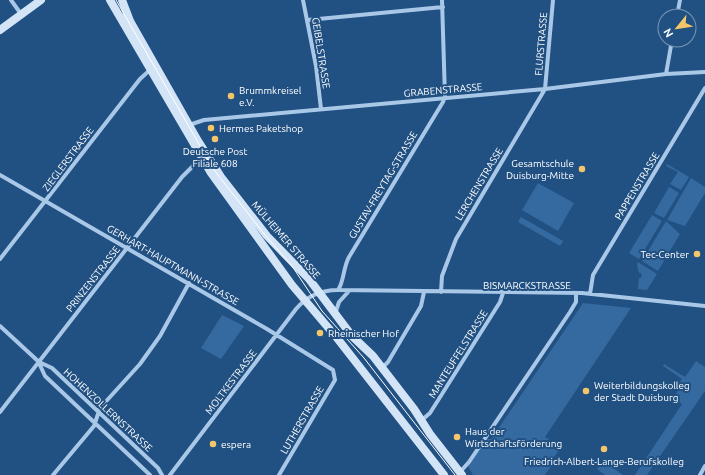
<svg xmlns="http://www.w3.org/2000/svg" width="705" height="475" font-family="Ubuntu,sans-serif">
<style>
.green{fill:#356aa0}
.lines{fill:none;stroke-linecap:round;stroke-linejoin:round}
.street{stroke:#a9c8e8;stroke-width:4}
.secondary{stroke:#d3e4f7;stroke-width:8}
.tram{stroke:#fff;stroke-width:1}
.poi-dot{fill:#f4c66a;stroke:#215082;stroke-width:1.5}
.labels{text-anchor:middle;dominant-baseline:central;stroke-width:4;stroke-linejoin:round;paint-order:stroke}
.street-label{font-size:10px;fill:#fff;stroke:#215082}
.poi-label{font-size:10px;fill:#fff;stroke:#215082;text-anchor:start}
</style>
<rect width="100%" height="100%" fill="#215082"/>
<path class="green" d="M667,164L689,177L681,190L670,184L678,172L666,166Z
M691,178L705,187V193L685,226L667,220Z
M538,183L574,203L558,231L522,210Z
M669,187L679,193L664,218L654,213Z
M652,215L662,221L639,259L629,253Z
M521,217L563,241L560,246L518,222Z
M666,221L680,234L658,271L642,261Z
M638,262L657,274L647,290L638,289L639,278L642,277L641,273H639L637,265Z
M583,303L631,308L545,437L561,447L552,460L554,462L545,475H473L468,466L485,439H492L493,437L491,434L492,430L496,432Z
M222,315L244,326L221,359L201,348Z
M696,361L705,367V391L647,475H635L682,404L673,398L678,391L675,389L682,379L663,366L664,364L685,377Z
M603,461L623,475H605L597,469Z"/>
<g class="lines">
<path class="street" d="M11,0L21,14
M303,0L316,66L321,109
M677,16L680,0
M308,20L443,7
M666,74L672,40
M189,125L204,120L545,89L666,74L705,72
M0,175L267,329L333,370L335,380L279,475
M0,259L140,79L151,69
M338,290C344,282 343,268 349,257L443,102L445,97L442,0
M441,292L442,276L456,239L545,89L553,0
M590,294L593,275L705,88
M335,314L339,302L349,291
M0,326L39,362L52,368L158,468L162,475
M39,363L45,376L150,475
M382,368L388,362L421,306L424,292
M0,412L182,177L201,158
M422,420L430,413L500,302L503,293
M460,472L469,462L570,312L576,302V293
M53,475L94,426L100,408L140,364L160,336L189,283
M170,475L296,309C307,296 321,290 338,290L582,293L705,306
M700,475L705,466"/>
<path class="secondary" d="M110,0L211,173L292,285L337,338L444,475
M122,0L130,21L198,141L221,177L267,236L309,279L352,336L373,356L414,409L430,434L462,475
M0,30L41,0"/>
<path class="tram" d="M116,0L214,170L265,235L292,266L322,311L364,358L455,475"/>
</g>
<g class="poi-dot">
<circle cx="231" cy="96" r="4"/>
<circle cx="211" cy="128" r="4"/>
<circle cx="215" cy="139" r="4"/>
<circle cx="582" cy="169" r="4"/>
<circle cx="697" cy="254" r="4"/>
<circle cx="320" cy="333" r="4"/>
<circle cx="586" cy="391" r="4"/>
<circle cx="457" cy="437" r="4"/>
<circle cx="213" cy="444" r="4"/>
<circle cx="604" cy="449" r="4"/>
</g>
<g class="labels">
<g class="street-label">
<text transform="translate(541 44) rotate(-85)">FLURSTRASSE</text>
<text transform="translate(321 53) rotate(81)">GEIBELSTRASSE</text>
<text transform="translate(443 90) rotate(-5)">GRABENSTRASSE</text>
<text transform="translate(68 159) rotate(-53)">ZIEGLERSTRASSE</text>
<text transform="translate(479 184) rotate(-59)">LERCHENSTRASSE</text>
<text transform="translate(383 185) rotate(-59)">GUSTAV-FREYTAG-STRASSE</text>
<text transform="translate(637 186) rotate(-59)">PAPPENSTRASSE</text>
<text transform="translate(286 240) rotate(49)">MÜLHEIMER STRASSE</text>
<text transform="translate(173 265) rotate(30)">GERHART-HAUPTMANN-STRASSE</text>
<text transform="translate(93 279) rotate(-52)">PRINZENSTRASSE</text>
<text x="527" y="285">BISMARCKSTRASSE</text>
<text transform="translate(458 354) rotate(-58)">MANTEUFFELSTRASSE</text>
<text transform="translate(231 382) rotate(-53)">MOLTKESTRASSE</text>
<text transform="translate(108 410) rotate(43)">HOHENZOLLERNSTRASSE</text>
<text transform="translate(302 420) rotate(-60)">LUTHERSTRASSE</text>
</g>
<g class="poi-label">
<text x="239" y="90">Brummkreisel<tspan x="239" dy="12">e.V.</tspan></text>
<text x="219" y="128">Hermes Paketshop</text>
<text x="215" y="151" text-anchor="middle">Deutsche Post<tspan x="215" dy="12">Filiale 608</tspan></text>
<text x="574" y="163" text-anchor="end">Gesamtschule<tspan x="574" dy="12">Duisburg-Mitte</tspan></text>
<text x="689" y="254" text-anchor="end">Tec-Center</text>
<text x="328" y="333">Rheinischer Hof</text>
<text x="594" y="385">Weiterbildungskolleg<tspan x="594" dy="12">der Stadt Duisburg</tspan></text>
<text x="465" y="431">Haus der<tspan x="465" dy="12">Wirtschaftsförderung</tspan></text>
<text x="221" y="444">espera</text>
<text x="604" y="461" text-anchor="middle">Friedrich-Albert-Lange-Berufskolleg</text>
</g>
</g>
<g transform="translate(677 28) rotate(240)"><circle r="19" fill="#215082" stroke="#7a96b4"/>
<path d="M0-3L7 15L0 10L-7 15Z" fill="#f4c66a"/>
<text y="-6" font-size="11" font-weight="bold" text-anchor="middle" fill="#ffffff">N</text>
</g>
</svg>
